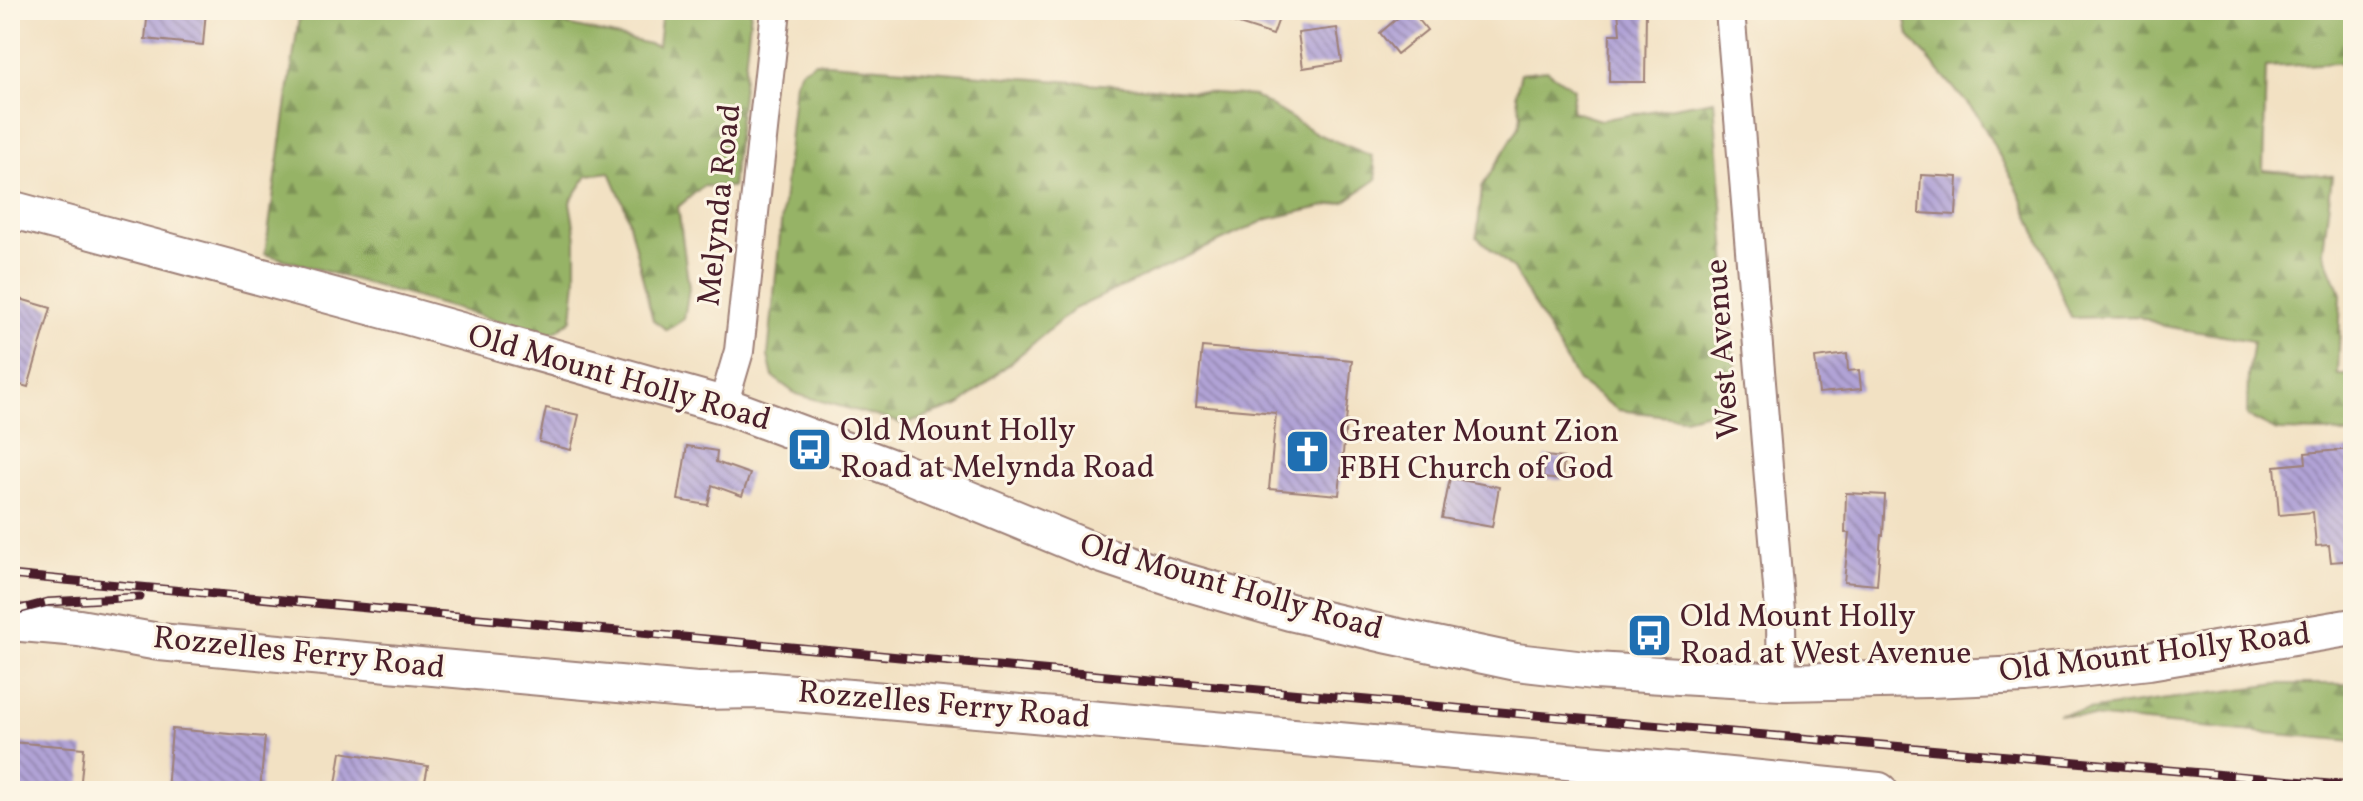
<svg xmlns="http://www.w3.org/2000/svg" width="2363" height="801" font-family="Vollkorn,serif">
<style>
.forest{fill:url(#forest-firs);stroke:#706948;stroke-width:2}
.building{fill:url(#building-back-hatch)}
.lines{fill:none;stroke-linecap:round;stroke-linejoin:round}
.minor-casing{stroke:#9e8077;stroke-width:32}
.tertiary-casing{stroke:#9e8077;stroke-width:40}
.minor{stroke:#fff;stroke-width:28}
.tertiary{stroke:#fff;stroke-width:36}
.rail-casing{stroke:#4a1f2b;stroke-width:9}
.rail{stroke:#fcf5e5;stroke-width:6;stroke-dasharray:18;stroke-linecap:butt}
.labels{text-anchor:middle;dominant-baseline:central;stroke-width:6;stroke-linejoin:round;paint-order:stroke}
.street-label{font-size:32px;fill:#4a1f2b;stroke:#fcf5e5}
.poi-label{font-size:32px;fill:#4a1f2b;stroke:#fcf5e5;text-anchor:start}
</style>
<defs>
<pattern id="forest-firs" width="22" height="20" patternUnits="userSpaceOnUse" patternTransform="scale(2)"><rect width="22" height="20" fill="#96b366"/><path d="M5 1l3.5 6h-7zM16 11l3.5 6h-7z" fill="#7c9154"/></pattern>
<pattern id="building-back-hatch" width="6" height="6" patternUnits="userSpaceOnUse" patternTransform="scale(2)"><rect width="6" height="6" fill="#b1a3d6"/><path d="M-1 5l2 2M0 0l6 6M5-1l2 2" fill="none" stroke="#9284ae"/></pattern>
</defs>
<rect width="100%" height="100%" fill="#fcf5e5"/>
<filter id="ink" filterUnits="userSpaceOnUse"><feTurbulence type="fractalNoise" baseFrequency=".0125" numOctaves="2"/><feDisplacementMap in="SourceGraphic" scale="16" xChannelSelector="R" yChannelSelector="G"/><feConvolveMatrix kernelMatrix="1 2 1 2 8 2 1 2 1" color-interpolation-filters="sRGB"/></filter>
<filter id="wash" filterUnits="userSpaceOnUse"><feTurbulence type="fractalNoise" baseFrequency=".006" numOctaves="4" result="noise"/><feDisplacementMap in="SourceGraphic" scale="32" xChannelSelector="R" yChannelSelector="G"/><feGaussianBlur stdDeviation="1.8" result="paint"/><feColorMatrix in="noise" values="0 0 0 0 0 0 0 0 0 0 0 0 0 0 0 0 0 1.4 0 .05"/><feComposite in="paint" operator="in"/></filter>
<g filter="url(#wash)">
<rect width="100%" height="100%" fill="#f2e1c3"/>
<path class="forest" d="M300,10H503L658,46L662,10H751L732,187L703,186L678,207L689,288L684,319L667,330L653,320L625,207L610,172L588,175L570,202L576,238V280L572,319L557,331L547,335L265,254Z
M1904,10H2353V62L2266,67L2263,170L2332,176L2323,251L2341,294L2338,375H2353V436L2333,432L2277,431L2247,416L2248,375L2253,341L2164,326L2137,316L2071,318L2019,192L1978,116L1909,36Z
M815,62L1254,96L1318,134L1372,156L1377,179L1344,202L1268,219L1074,309L960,405L904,424L796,394L773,377L768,356L795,82L801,70Z
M1547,70L1574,89L1571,111L1600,120L1714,100L1737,398L1712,411L1684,418L1618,410L1578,381L1513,269L1477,237L1482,187L1519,127L1521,114L1516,93L1521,73Z
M2278,684H2353V741L2058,714Z"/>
<g id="blocks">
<path class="building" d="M148,10H206L203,45L145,39Z
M1208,10H1282L1273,35L1208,14Z
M1407,10H1411L1427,30L1397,54L1380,33Z
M1618,10H1646L1645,82H1609L1610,34H1620Z
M1337,28L1342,62L1303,68L1298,33Z
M1921,175L1958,177L1956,215L1919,213Z
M10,296L51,308L28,387L10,382Z
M1202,347L1352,360L1339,495L1269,489L1276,413L1196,406Z
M1847,354L1848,371L1859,370L1861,389L1819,393L1815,358Z
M546,408L579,415L571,450L539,442Z
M687,446L717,451L716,462L750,474L742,496L712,485L708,505L678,500Z
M2353,449V560L2331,562L2329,545L2316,546L2313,512L2279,515L2275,466L2306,463L2305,453Z
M1545,456L1564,458L1562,480L1543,478Z
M1450,478L1499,487L1492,527L1442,518Z
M1846,493L1885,495L1883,535H1881L1877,585L1844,582L1849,533H1845Z
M172,729L265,737L260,791H167Z
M10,742L84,748L80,791H10Z
M341,752L428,766L423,791H335Z"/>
</g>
</g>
<g filter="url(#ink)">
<use href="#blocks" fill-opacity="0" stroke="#9e8077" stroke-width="2"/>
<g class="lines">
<defs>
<path id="minor" d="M1730,10L1781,623L1782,682
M723,405L739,351L776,10"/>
<path id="tertiary" d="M10,209L407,316L723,405L895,469L1103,555L1175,579L1290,612L1389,635L1516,662L1594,671L1782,682L1929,679L2025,675L2149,661L2353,627
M10,622L79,628L159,642L574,680L697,691L760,690L1680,771L1879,791"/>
</defs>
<use href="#minor" class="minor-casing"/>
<use href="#tertiary" class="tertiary-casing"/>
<use href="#minor" class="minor"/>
<use href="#tertiary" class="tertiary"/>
<defs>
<path id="rail" d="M10,575L1465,709L2353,786
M10,612L48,602L140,597"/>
</defs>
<use href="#rail" class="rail-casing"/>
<use href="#rail" class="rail"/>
</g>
</g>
<defs>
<symbol id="bus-square" viewBox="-11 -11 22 22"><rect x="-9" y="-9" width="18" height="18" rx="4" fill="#1f6fb2" stroke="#fcf5e5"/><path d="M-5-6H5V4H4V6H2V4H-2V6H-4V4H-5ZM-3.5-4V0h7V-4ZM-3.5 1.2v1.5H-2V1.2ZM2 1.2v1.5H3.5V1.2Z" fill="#fff"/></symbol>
<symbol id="church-square" viewBox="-11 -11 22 22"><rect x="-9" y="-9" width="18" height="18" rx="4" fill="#1f6fb2" stroke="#fcf5e5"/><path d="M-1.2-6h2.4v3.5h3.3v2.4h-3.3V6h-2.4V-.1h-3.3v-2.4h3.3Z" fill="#fff"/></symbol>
</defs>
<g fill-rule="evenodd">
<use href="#bus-square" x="784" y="424" width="51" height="51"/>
<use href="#church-square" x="1282" y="426" width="51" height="51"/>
<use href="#bus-square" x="1624" y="610" width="51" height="51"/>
</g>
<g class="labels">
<g class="street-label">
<text transform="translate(721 205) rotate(-84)">Melynda Road</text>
<text transform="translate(1724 349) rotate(-94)">West Avenue</text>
<text transform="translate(619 379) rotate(16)">Old Mount Holly Road</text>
<text transform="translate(1231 588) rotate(16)">Old Mount Holly Road</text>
<text transform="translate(299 654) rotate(6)">Rozzelles Ferry Road</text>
<text transform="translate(2155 654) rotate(-7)">Old Mount Holly Road</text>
<text transform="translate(944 706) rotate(5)">Rozzelles Ferry Road</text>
</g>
<g class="poi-label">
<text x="840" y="432">Old Mount Holly<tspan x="840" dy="37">Road at Melynda Road</tspan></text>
<text x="1339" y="433">Greater Mount Zion<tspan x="1339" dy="37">FBH Church of God</tspan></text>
<text x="1680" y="618">Old Mount Holly<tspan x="1680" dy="37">Road at West Avenue</tspan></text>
</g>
</g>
<rect width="2363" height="801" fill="none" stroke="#fcf5e5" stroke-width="40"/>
</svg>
